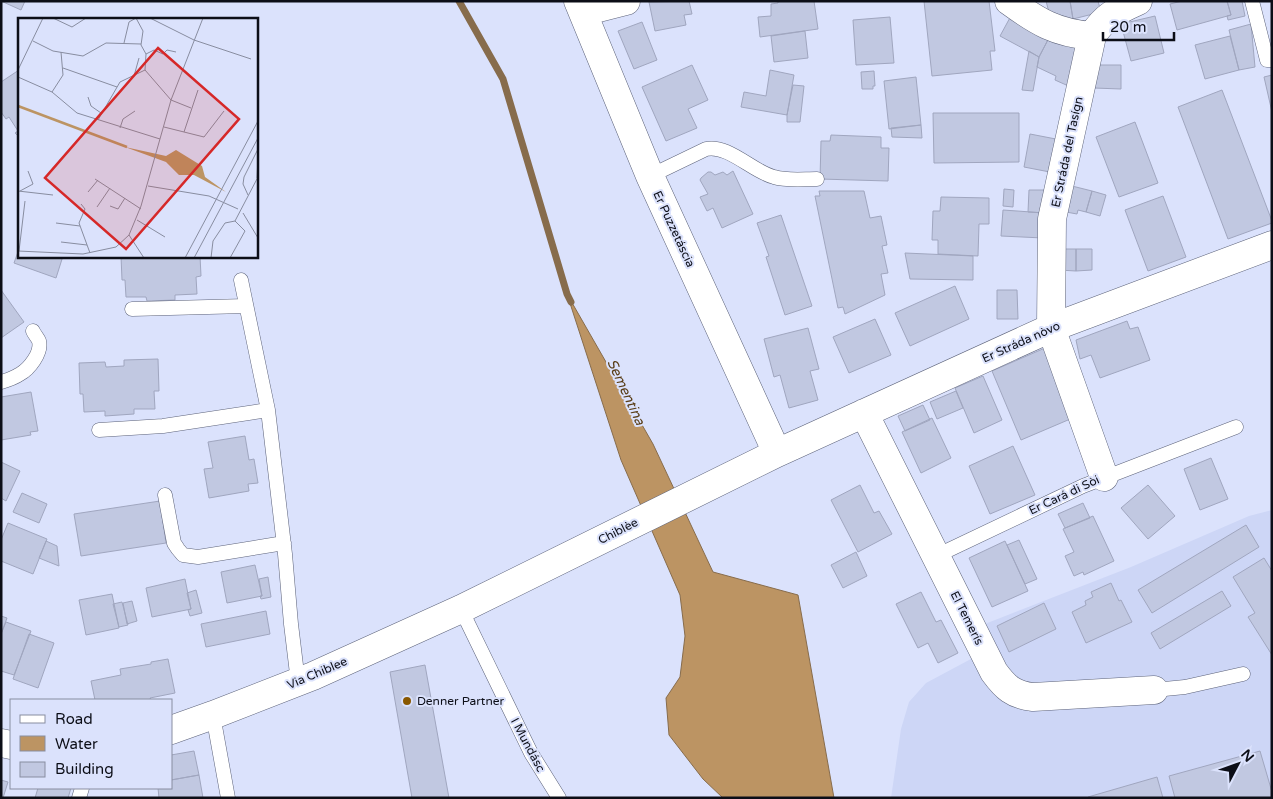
<svg xmlns="http://www.w3.org/2000/svg" width="1273" height="799" font-family="'Varela Round',sans-serif">
<style>
.built{fill:#cdd6f6}
.water{fill:#bc9463;stroke:#876c4c}
.lines{fill:none;stroke-linecap:round;stroke-linejoin:round}
.stream{stroke:#876c4c;stroke-width:7}
.building{fill:#c1c8e1;stroke:#a0a6bf}
.service-casing{stroke:#5d637a;stroke-width:15}
.minor-casing{stroke:#5d637a;stroke-width:29}
.service{stroke:#fff;stroke-width:14}
.minor{stroke:#fff;stroke-width:28}
.poi-dot{fill:#895800;stroke:#dbe2fc;stroke-width:2}
.labels{text-anchor:middle;dominant-baseline:central;stroke-width:4;stroke-linejoin:round;paint-order:stroke}
.street-label{font-size:12px;fill:#0c0e17;stroke:#dbe2fc}
.poi-label{font-size:12px;fill:#0c0e17;stroke:#dbe2fc;text-anchor:start}
.water-label{font-size:14px;font-style:italic;fill:#593d16;stroke:#dbe2fc}
.inset-river{fill:none;stroke:#bc9463;stroke-width:2.5}
.inset-road{fill:none;stroke:#888da0;stroke-width:1}
.view{fill:#d62828;fill-opacity:0.15;stroke:#d62828;stroke-width:2.5}
.inset-edge{fill:none;stroke:#0c0e17;stroke-width:2.5}
</style>
<rect width="100%" height="100%" fill="#dbe2fc"/>
<path class="built" d="M1272,510V798H891L901,729L909,702L926,683L984,652L972,629L1131,567L1249,516Z"/>
<path class="water" d="M567,294L653,444L713,572L798,595L834,798H723L703,779L669,735L666,698L680,677L685,636L680,595L621,460Z"/>
<g class="lines">
<path class="stream" d="M459,1L503,79L567,294L571,302"/>
</g>
<path class="building" d="M1,1H25L21,10Z
M689,1L692,14L684,15L686,25L655,31L649,2Z
M778,1H814L818,29L760,37L758,17L771,16V4L778,3Z
M924,1H989L995,51H990L992,70L932,76Z
M1046,1H1070L1073,19L1052,24Z
M1070,1H1098L1101,12L1073,19Z
M1182,1H1227L1231,15L1177,30L1170,4Z
M1227,1H1242L1245,16L1228,20L1227,16L1231,15Z
M1012,14L1051,34L1039,57L1000,36Z
M1155,16L1164,53L1131,61L1121,24Z
M890,17L894,63L856,65L853,20Z
M642,22L657,60L634,69L618,31Z
M1251,24L1255,67L1239,70L1229,30Z
M805,31L808,58L774,62L771,36Z
M1051,34L1080,43L1073,88L1055,80L1056,76L1037,67L1039,57Z
M1230,36L1239,70L1205,79L1195,45Z
M1029,51L1039,57L1033,91L1022,90Z
M692,65L708,100L688,109L697,128L666,141L642,87Z
M1094,65H1121V89L1094,88Z
M19,70V137L15,133L18,131L9,117L6,119L1,112V82Z
M770,70L794,75L787,115L741,107L744,92L766,96Z
M874,71L875,86H873V89H862L861,72Z
M1272,75V112L1264,77Z
M916,77L921,125L889,129L884,81Z
M793,85L804,86L800,122H787V115Z
M1222,90L1272,221V223L1228,239L1178,107Z
M933,113H1019V162L934,163Z
M1135,122L1158,183L1119,197L1096,137Z
M921,125L922,138L892,137L891,128Z
M1030,134L1061,140L1055,173L1024,167Z
M831,135L881,137V148H889L888,181L820,179L821,141H830Z
M733,171L753,214L722,228L713,208L707,211L700,197L708,194L700,180L701,178L708,172H711L715,175L723,172L727,175Z
M1068,185L1092,191L1086,212L1078,210L1077,214L1066,212Z
M1004,189L1014,190L1013,207L1003,206Z
M1029,190H1046L1045,213L1028,212Z
M819,191H864L870,218L881,216L887,245L882,246L888,273L881,274L885,295L845,314L843,307L838,308L815,196H820Z
M1092,191L1106,195L1100,216L1086,212Z
M1163,196L1186,257L1148,271L1125,210Z
M941,197L989,198V224H979L978,256L938,254V240H932L933,211H940Z
M1003,210L1045,213L1043,238L1001,236Z
M781,215L812,306L785,315L766,257L769,256L757,223Z
M19,249V256H63L56,278L14,263Z
M1059,249H1076V271L1059,270Z
M1076,249H1092V270L1076,271Z
M905,253L973,256V280L910,279Z
M121,256H200L201,276L196,277L197,294L175,295V300L147,301L146,297H126L125,280H122Z
M955,286L969,319L910,346L895,313Z
M1,290L24,322L1,338Z
M997,290H1017L1018,319H997Z
M875,319L891,355L849,373L833,337Z
M1127,321L1130,329L1138,327L1150,360L1100,378L1091,355L1080,359L1076,340Z
M808,328L819,369L810,371L818,400L789,408L780,375L774,377L764,339Z
M1045,348L1075,417L1021,440L992,371Z
M158,359L159,391H154L155,409H134V414L105,416V411L84,412L83,394H80L79,363L105,362L106,367L124,366V360Z
M983,376L1002,420L974,433L955,388Z
M956,391L963,408L937,419L930,402Z
M31,392L38,431L30,432L31,435L1,440V397Z
M923,405L930,420L905,431L898,416Z
M932,418L951,458L921,473L902,432Z
M245,436L249,460L254,459L258,483L248,484L249,491L209,498L204,469L213,468L208,442Z
M1013,446L1035,495L990,514L969,466Z
M1211,458L1228,499L1200,510L1184,469Z
M1,462L20,471L6,501L1,498Z
M860,485L874,513L879,511L892,534L858,552L831,500Z
M1148,485L1175,516L1148,539L1121,508Z
M22,493L47,504L39,523L13,512Z
M160,501L166,543L81,556L74,514Z
M1083,503L1090,518L1065,528L1058,514Z
M1093,516L1114,561L1084,575L1083,572L1074,576L1065,556L1074,552L1063,529Z
M8,523L47,539L33,574L1,561V540Z
M1246,525L1259,547L1152,613L1138,590Z
M1019,540L1037,579L1025,584L1007,545Z
M46,541L57,546L59,566L39,558Z
M1005,541L1028,591L992,607L969,558Z
M856,552L867,576L843,588L831,565Z
M1264,558L1272,571V655L1248,617L1255,613L1233,577Z
M255,565L262,596L227,603L221,572Z
M268,577L271,597L261,599L260,596H262L259,579Z
M185,579L191,609L152,617L146,588Z
M1111,583L1119,601L1121,600L1132,622L1086,643L1072,612L1086,605L1085,601L1093,597L1091,592Z
M196,590L202,613L190,616L188,610L191,609L187,593Z
M1222,591L1231,606L1160,649L1151,633Z
M921,592L936,622L941,620L958,653L938,663L928,643L918,648L896,604Z
M112,594L119,628L86,635L79,600Z
M132,601L137,621L127,624L123,603Z
M122,602L128,625L119,627L113,604Z
M1044,603L1056,629L1009,652L997,626Z
M266,611L270,634L206,647L201,624Z
M1,616L7,618L1,634Z
M6,622L31,631L14,675L1,671V634Z
M29,634L54,643L38,688L13,679Z
M168,659L175,693L150,698L151,700H95L91,681L121,675L120,669L151,664V662Z
M425,665L449,798H412L390,672Z
M194,751L199,775L171,780V755Z
M1260,751L1272,792V798H1175L1169,776Z
M199,775L203,798H159L158,788H171V780Z
M1157,777L1163,798H1089L1088,797Z
M1,780L8,782L3,798H1Z
M38,788H71L68,798H35Z"/>
<g class="lines">
<defs>
<path id="service" d="M1252,1L1267,60H1272
M650,176L706,149C728,144 753,172 774,177C787,181 803,179 817,179
M241,280L268,410L285,554L291,624L298,682
M132,309L246,306
M1,382C8,380 14,378 20,374C29,369 42,353 39,341C38,338 34,334 33,331
M99,430L163,426L268,410
M165,495L174,543L178,549L183,555L198,557L284,543
M936,556L1083,486L1236,427
M461,609L531,753L559,798
M1154,690L1185,687L1243,674
M213,715L228,798
M79,798L82,788"/>
<path id="minor" d="M578,1L650,176L777,453
M1009,1C1038,22 1056,33 1092,36
M583,12L626,1
M864,413L994,672C1005,687 1013,695 1033,697L1154,690
M1104,477L1051,328L1052,219L1092,36C1105,16 1116,11 1138,1
M171,730L213,715L313,676L461,609L777,453L1051,328L1272,245
M1,743L11,745"/>
</defs>
<use href="#service" class="service-casing"/>
<use href="#minor" class="minor-casing"/>
<use href="#service" class="service"/>
<use href="#minor" class="minor"/>
</g>
<circle class="poi-dot" cx="407" cy="701" r="5"/>
<g class="labels">
<g class="street-label">
<text transform="translate(1067 152) rotate(-78)">Er Stráda del Tasígn</text>
<text transform="translate(674 229) rotate(65)">Er Puzzetáscia</text>
<text transform="translate(1021 342) rotate(-24)">Er Stráda nòvo</text>
<text transform="translate(1064 495) rotate(-25)">Er Cará di Sòi</text>
<text transform="translate(618 531) rotate(-27)">Chiblèe</text>
<text transform="translate(967 618) rotate(63)">El Temerís</text>
<text transform="translate(317 673) rotate(-23)">Via Chiblee</text>
<text transform="translate(528 745) rotate(62)">I Mundásc</text>
</g>
<g class="poi-label">
<text x="417" y="701">Denner Partner</text>
</g>
<g class="water-label">
<text transform="translate(626 392) rotate(65)">Sementina</text>
</g>
</g>
<g transform="translate(18 18)">
<rect width="240" height="240" fill="#dbe2fc"/>
<path d="M107,129L148,138L158,132L184,148L187,159L208,174L176,157H161L148,144Z" fill="#bc9463"/>
<path class="inset-river" d="M0,88L109,129"/>
<path class="inset-road" d="M35,0L54,9L68,0M118,0L125,13L123,27L128,36L127,52L153,82L173,90M132,0L176,22L233,41M15,23L35,33L65,38L88,25L123,26M106,25L111,4L118,0M128,36L136,32L145,36L149,32L158,34M45,50L99,69M0,52L25,0M116,58L121,40M0,59L34,74L59,95L142,121M34,74L45,57L43,34M70,79L73,88L83,95M80,102L102,64L127,52M146,109L186,119L206,93M102,110L105,101L117,93M166,114L180,72M226,159L225,166L230,177M226,159L240,131M239,160L240,140M77,161L123,191M130,168L191,178L220,191M0,173L35,177M2,173L15,166L10,153M70,174L80,162M63,186L67,191L61,205L72,235M92,188L100,191L107,180M79,189L92,170M225,195L240,220M119,202L147,219M38,205L62,208M111,217L126,240M43,224L69,227M0,233L65,236L98,229L111,217L123,188L153,82L185,0M1,233L7,183M167,240L240,103M176,240L240,120M193,240L195,223L207,205L217,203L240,159M212,240L227,213L217,203"/>
<path class="view" d="M140,30L221,101L108,231L27,160Z"/>
<rect width="240" height="240" class="inset-edge"/>
</g>
<rect width="1273" height="799" fill="none" stroke="#0c0e17" stroke-width="5"/>
<rect x="10" y="699" width="162" height="90" fill="#dbe2fc" stroke="#888da0"/>
<rect x="20" y="715" width="25" height="8" fill="#ffffff" stroke="#888da0"/>
<text x="55" y="724" font-size="15" fill="#0c0e17">Road</text>
<rect x="20" y="736" width="25" height="15" fill="#bc9463" stroke="#888da0"/>
<text x="55" y="749" font-size="15" fill="#0c0e17">Water</text>
<rect x="20" y="762" width="25" height="15" fill="#c1c8e1" stroke="#888da0"/>
<text x="55" y="774" font-size="15" fill="#0c0e17">Building</text>
<g transform="translate(1238 764) rotate(49)" stroke="#dbe2fc" stroke-width="4" paint-order="stroke">
<path d="M0-4L9 19L0 12L-9 19Z" fill="#0c0e17"/>
<text y="-8" font-size="14" font-weight="bold" text-anchor="middle" fill="#0c0e17">N</text>
</g>
<path d="M1103 32v8h71v-8" fill="none" stroke="#0c0e17" stroke-width="2.5"/>
<text x="1110" y="32" font-size="15" fill="#0c0e17" stroke="#dbe2fc" stroke-width="4" paint-order="stroke">20 m</text>
</svg>
